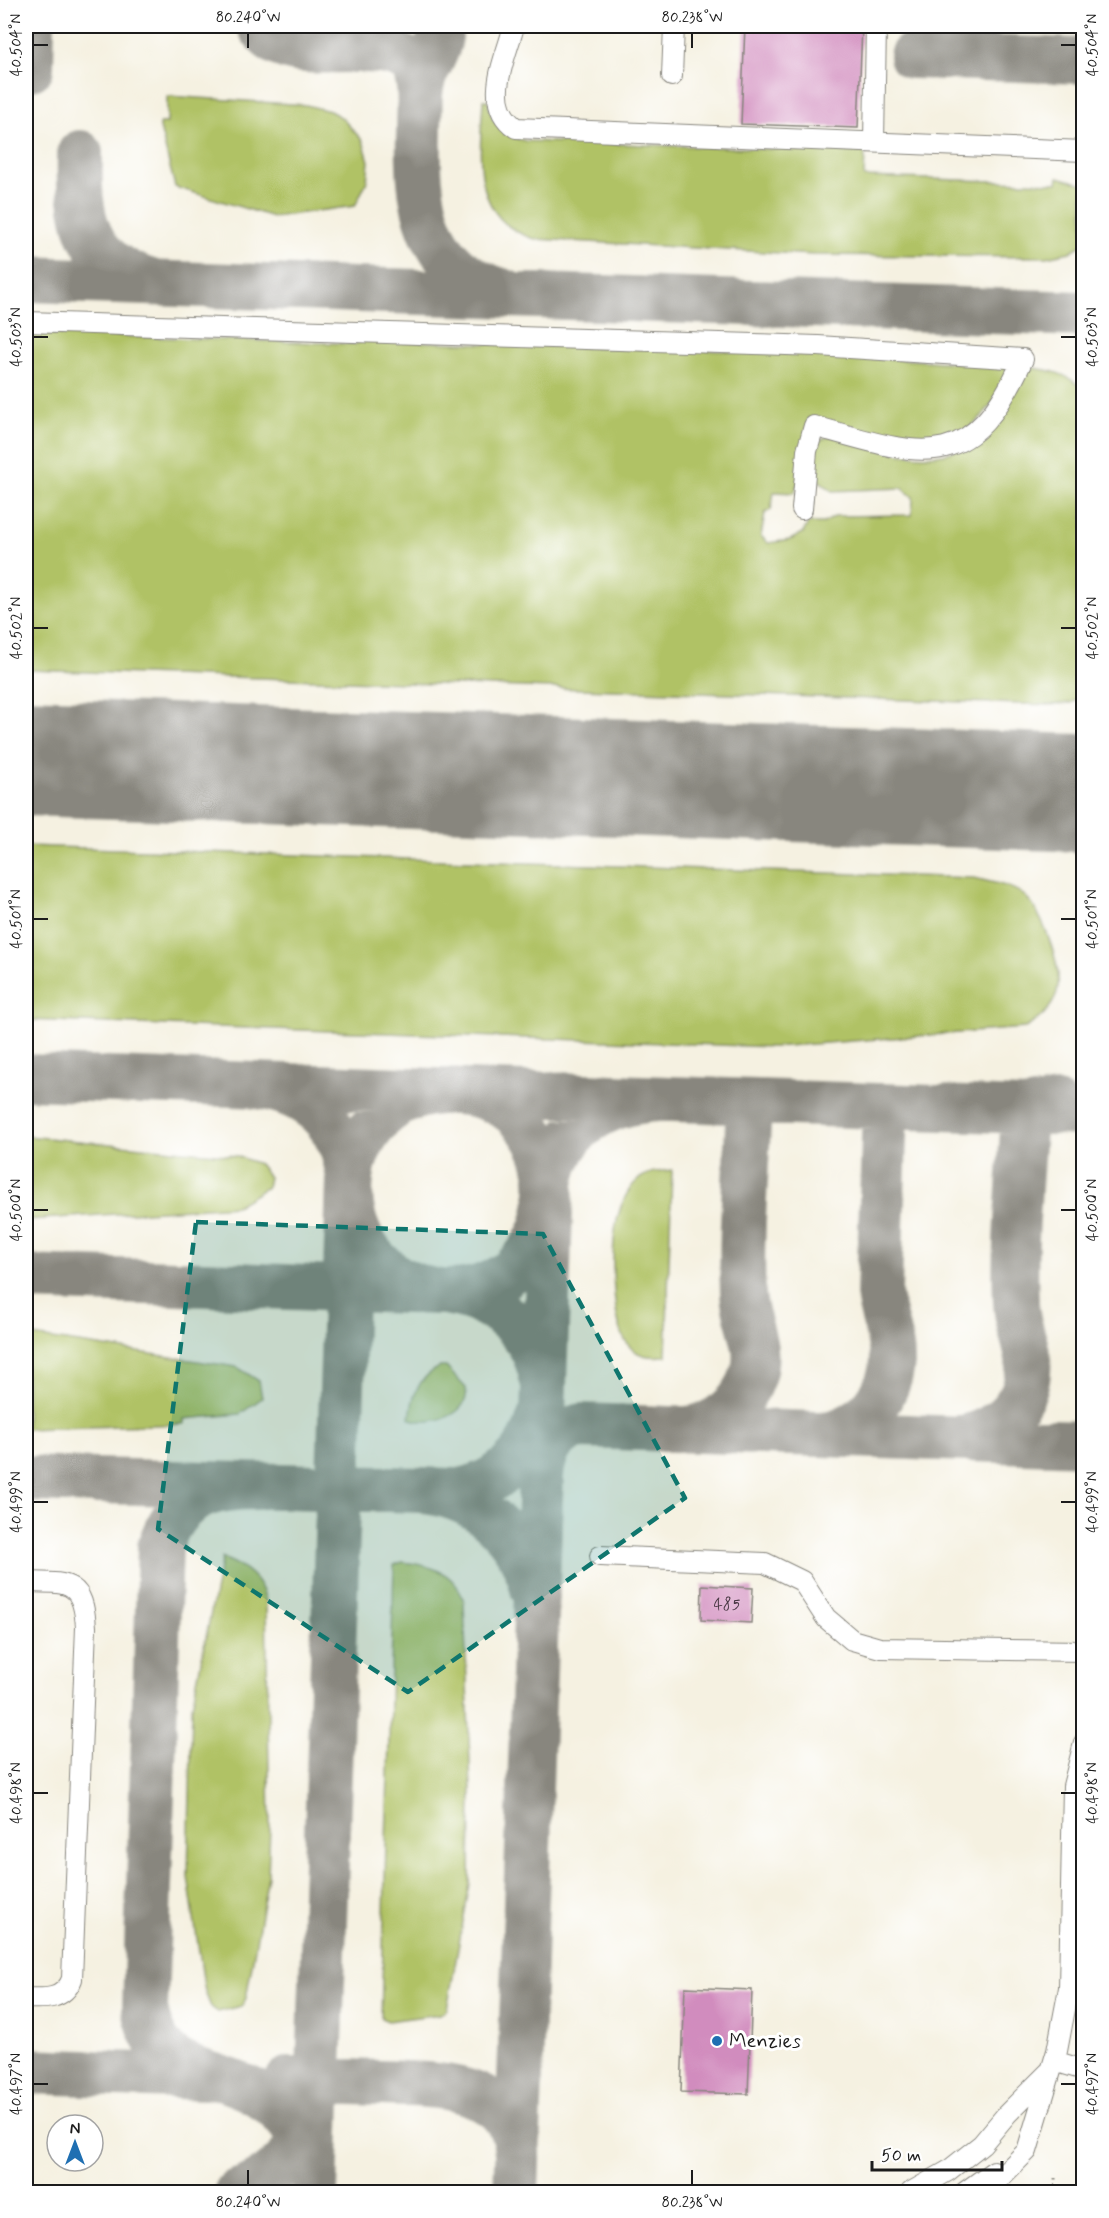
<svg xmlns="http://www.w3.org/2000/svg" width="1109" height="2218" font-family="Mynerve,sans-serif">
<style>
.green{fill:#b0c265;stroke:#666f40;stroke-width:1.5}
.lines{fill:none;stroke-linecap:round;stroke-linejoin:round}
.taxiway{stroke:#88867e;stroke-width:46}
.runway{stroke:#88867e;stroke-width:118}
.building{fill:#d18cbe}
.minor-casing{stroke:#88867e;stroke-width:22}
.path{stroke:#88867e;stroke-width:3;stroke-dasharray:1.5 4.5;stroke-linecap:butt}
.minor{stroke:#fff;stroke-width:20}
.marked{fill:#0f766e;fill-opacity:0.2;stroke:#0f766e;stroke-width:4.5;stroke-dasharray:12 8;stroke-linejoin:round}
.ticks{fill:none;stroke:#1c1c1c;stroke-width:2}
.poi-dot{fill:#1f6fb2;stroke:#fff;stroke-width:2}
.labels{text-anchor:middle;dominant-baseline:central;stroke-width:6;stroke-linejoin:round;paint-order:stroke}
.number-label{font-size:16px;fill:#493844}
.poi-label{font-size:20px;fill:#1c1c1c;stroke:#fff;text-anchor:start}
.neatline{fill:none;stroke:#1c1c1c;stroke-width:2}
.ticks-label{font-size:15px;text-anchor:middle;fill:#1c1c1c}
</style>
<rect width="100%" height="100%" fill="#fff"/>
<filter id="ink" filterUnits="userSpaceOnUse"><feTurbulence type="fractalNoise" baseFrequency=".0167" numOctaves="2"/><feDisplacementMap in="SourceGraphic" scale="12" xChannelSelector="R" yChannelSelector="G"/><feConvolveMatrix kernelMatrix="1 2 1 2 8 2 1 2 1" color-interpolation-filters="sRGB"/></filter>
<filter id="wash" filterUnits="userSpaceOnUse"><feTurbulence type="fractalNoise" baseFrequency=".008" numOctaves="4" result="noise"/><feDisplacementMap in="SourceGraphic" scale="24" xChannelSelector="R" yChannelSelector="G"/><feGaussianBlur stdDeviation="1.35" result="paint"/><feColorMatrix in="noise" values="0 0 0 0 0 0 0 0 0 0 0 0 0 0 0 0 0 1.4 0 .05"/><feComposite in="paint" operator="in"/></filter>
<g filter="url(#wash)">
<rect width="100%" height="100%" fill="#f5f1e1"/>
<path class="green" d="M167,96L306,105L330,111L341,117L363,141L369,161L367,181L355,206L273,217L175,187L160,128V123H167Z
M483,100H488C490,123 504,136 526,141L865,152L864,177L1057,183L1058,177L1083,184V244L1070,252L1046,257L814,255L535,239C469,220 480,154 483,100Z
M26,333L357,344L358,340L797,353L1009,366C1009,382 999,394 990,406C943,472 873,437 809,418C805,433 800,486 794,493L774,492L771,510L765,513L761,536L768,543L790,540L803,533L808,523H824L836,516L912,515L913,497L902,488L832,491L821,482L809,479C806,462 812,437 833,436C841,436 852,441 860,444C889,452 922,461 951,452C988,440 1008,397 1028,367C1050,370 1067,373 1083,389L1084,695L1071,703L1049,705L26,670Z
M26,846L974,878C990,882 1013,885 1026,897C1042,913 1061,964 1058,986C1056,1006 1041,1019 1025,1028L773,1047L26,1020Z
M26,1136L237,1156L259,1164L269,1177L267,1187L236,1206L26,1220Z
M672,1170L666,1356C653,1357 642,1358 631,1348C610,1330 610,1241 618,1216C621,1204 628,1188 638,1180C646,1172 661,1171 672,1170Z
M26,1335L237,1367L259,1381L262,1398L240,1414L184,1419V1424L26,1429Z
M440,1367H446L466,1388C471,1416 431,1426 410,1419C412,1396 418,1377 440,1367Z
M222,1558C244,1566 261,1577 266,1601L270,1827L268,1876L246,1998L242,2006L218,2012L211,2007L205,1992L188,1877L192,1706Z
M402,1562C431,1565 456,1572 464,1602L471,1790L470,1884L447,2009L440,2014L388,2021L381,2018L394,1565Z"/>
<g class="lines">
<path class="taxiway" d="M260,26C287,74 371,31 412,63C423,84 419,107 419,130C417,201 423,269 505,292
M912,56L1084,61
M31,68L32,26
M420,95C422,65 440,59 441,26
M80,153C78,216 83,262 152,282
M26,279L1084,314
M944,788C995,795 1043,798 1084,833
M1009,790L1055,786L1084,777
M26,1077L1084,1113
M250,1085C308,1091 342,1121 349,1179L315,2192
M26,1278L235,1285C304,1288 373,1290 442,1292C577,1297 586,1098 455,1092C326,1086 310,1275 442,1292
M450,1293C496,1300 533,1331 542,1378
M687,1429C718,1426 744,1403 753,1374C762,1345 744,1321 743,1293C740,1230 747,1165 749,1102
M822,1434C864,1430 898,1390 891,1347C888,1328 881,1312 879,1293L885,1107
M960,1438C989,1434 1015,1416 1025,1387C1036,1353 1017,1335 1016,1303C1013,1241 1021,1173 1024,1111L1056,1105
M541,1475C544,1448 555,1431 582,1426L1084,1443
M26,1479L459,1491C499,1483 529,1457 540,1417
M257,1487C210,1487 175,1497 160,1547L145,2009C157,2072 199,2066 247,2088C282,2104 304,2136 313,2173
M430,1492C482,1499 522,1539 533,1589
M26,2071L205,2077
M288,2080C319,2081 350,2082 381,2083C434,2085 511,2081 517,2153
M237,2192C274,2180 300,2152 313,2115
M516,2192L551,1184C561,1128 604,1102 658,1099"/>
<path class="runway" d="M26,757L1084,793"/>
</g>
<g id="blocks">
<path class="building" d="M745,26H862L858,128L741,124Z
M702,1585L753,1588L751,1623L701,1620Z
M685,1987L752,1990L748,2094L681,2092Z"/>
</g>
</g>
<g filter="url(#ink)">
<use href="#blocks" fill-opacity="0" stroke="#88867e" stroke-width="1.5"/>
<g class="lines">
<defs>
<path id="minor" d="M514,26C506,58 481,104 516,128L1084,151
M672,76L674,26
M874,141L876,26
M26,322L818,346L1023,359C970,478 921,456 814,426L807,451L802,509
M600,1556L765,1563L802,1581L826,1618L852,1640L880,1648L1084,1651
M26,1582C67,1583 83,1579 86,1627L72,1979C64,2000 45,1999 26,1998
M1054,2061L1084,2070
M911,2192L948,2171L982,2144L1007,2114L1049,2072
M965,2192L994,2171
M986,2192L1027,2151L1057,2051L1069,1988L1073,1786L1084,1743"/>
</defs>
<use href="#minor" class="minor-casing"/>
<path class="path" d="M1055,2178L1056,2192"/>
<use href="#minor" class="minor"/>
</g>
</g>
<path class="marked" d="M196,1222L543,1234L685,1498L408,1692L158,1529Z"/>
<path class="ticks" d="M248,33V48M692,33V48M33,45H48M1061,45H1076M33,337H48M1061,337H1076M33,628H48M1061,628H1076M33,919H48M1061,919H1076M33,1210H48M1061,1210H1076M33,1502H48M1061,1502H1076M33,1793H48M1061,1793H1076M33,2084H48M1061,2084H1076M248,2170V2185M692,2170V2185"/>
<circle class="poi-dot" cx="717" cy="2041" r="6"/>
<g class="labels">
<g class="number-label">
<text x="727" y="1604">485</text>
</g>
<g class="poi-label">
<text x="729" y="2041">Menzies</text>
</g>
</g>
<rect width="1109" height="2218" fill="none" stroke="#fff" stroke-width="66"/>
<g transform="translate(75 2143)"><circle r="28" fill="#ffffff" stroke="#a4a4a4" stroke-width="1.5"/>
<path d="M0-4.5L10 22L0 15L-10 22Z" fill="#1f6fb2"/>
<text y="-9" font-size="16" font-weight="bold" text-anchor="middle" fill="#1c1c1c">N</text>
</g>
<path d="M872 2161v9h130v-9" fill="none" stroke="#1c1c1c" stroke-width="3"/>
<text x="881" y="2161" font-size="18" fill="#1c1c1c" stroke="#ffffff" stroke-width="4.5" paint-order="stroke">50 m</text>
<rect x="33" y="33" width="1043" height="2152" class="neatline"/>
<g class="ticks-label">
<text x="248" y="22">80.240°W</text>
<text x="692" y="22">80.238°W</text>
<text transform="translate(16 45) rotate(-90)" y="5">40.504°N</text>
<text transform="translate(1092 45) rotate(-90)" y="5">40.504°N</text>
<text transform="translate(16 337) rotate(-90)" y="5">40.503°N</text>
<text transform="translate(1092 337) rotate(-90)" y="5">40.503°N</text>
<text transform="translate(16 628) rotate(-90)" y="5">40.502°N</text>
<text transform="translate(1092 628) rotate(-90)" y="5">40.502°N</text>
<text transform="translate(16 919) rotate(-90)" y="5">40.501°N</text>
<text transform="translate(1092 919) rotate(-90)" y="5">40.501°N</text>
<text transform="translate(16 1210) rotate(-90)" y="5">40.500°N</text>
<text transform="translate(1092 1210) rotate(-90)" y="5">40.500°N</text>
<text transform="translate(16 1502) rotate(-90)" y="5">40.499°N</text>
<text transform="translate(1092 1502) rotate(-90)" y="5">40.499°N</text>
<text transform="translate(16 1793) rotate(-90)" y="5">40.498°N</text>
<text transform="translate(1092 1793) rotate(-90)" y="5">40.498°N</text>
<text transform="translate(16 2084) rotate(-90)" y="5">40.497°N</text>
<text transform="translate(1092 2084) rotate(-90)" y="5">40.497°N</text>
<text x="248" y="2207">80.240°W</text>
<text x="692" y="2207">80.238°W</text>
</g>
</svg>
